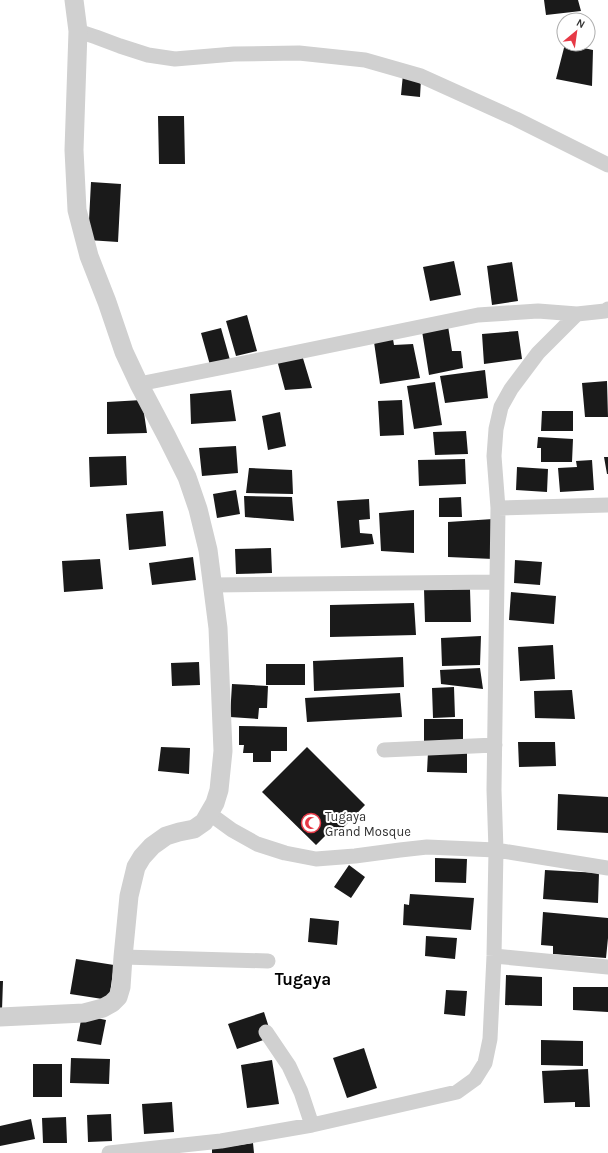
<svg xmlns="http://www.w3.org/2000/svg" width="608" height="1153" font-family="Karla,sans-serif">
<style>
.building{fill:#1a1a1a}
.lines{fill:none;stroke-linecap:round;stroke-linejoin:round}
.minor{stroke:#d0d0d0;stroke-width:15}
.tertiary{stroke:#d0d0d0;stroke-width:19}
.labels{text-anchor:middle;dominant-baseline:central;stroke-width:4;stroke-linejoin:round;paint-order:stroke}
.poi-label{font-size:13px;fill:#333;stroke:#fff;text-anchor:start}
.district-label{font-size:17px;font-weight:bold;fill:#000;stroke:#fff}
</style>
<rect width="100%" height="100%" fill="#fff"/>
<path class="building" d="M544,0H578L581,11L546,15Z
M565,44L593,50L592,86L556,79Z
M403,74L421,79L420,97L401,95Z
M158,116H184L185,164H159Z
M91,182L121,184L118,242L88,240Z
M454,261L461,295L430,301L423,267Z
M512,262L518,301L492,305L487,266Z
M247,315L257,351L236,356L226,321Z
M448,326L452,351H461L463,368L429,375L422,331Z
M221,328L230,360L210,365L201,333Z
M518,331L522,359L484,364L482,334Z
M393,339L394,345L413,344L420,378L380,384L374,342Z
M302,355L312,388L285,390L277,360Z
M485,370L488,398L445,403L440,376Z
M607,381L608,417H585L582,383Z
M435,382L442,425L414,429L407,386Z
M231,390L236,421L191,424L190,394Z
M142,400L147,433L107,434V402Z
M402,400L404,435L380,436L378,401Z
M542,411H573V431H541Z
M280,412L286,446L268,450L262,416Z
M466,431L468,454L435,455L433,432Z
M538,437L573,439L572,462H541V448H537Z
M236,446L238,473L202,476L199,448Z
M126,456L127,485L90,487L89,457Z
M604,457H608V474H607Z
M465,459L466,484L419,486L418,460Z
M592,460L594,490L560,492L558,468L577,467L576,461Z
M517,467L548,469L547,492L516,490Z
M249,468L292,470L293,494L246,493Z
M236,490L240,514L217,518L213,494Z
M244,496L292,497L294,521L245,517Z
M461,497L462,517H439V498Z
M369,499L370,519L359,520L360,533L372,534L374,544L341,548L337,501Z
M414,510V553L381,551L379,513Z
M163,511L166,546L129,550L126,514Z
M493,519V559L448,557V522Z
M271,548L272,573L236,574L235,549Z
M193,557L196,580L152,585L149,563Z
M100,559L103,589L64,592L62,561Z
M515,560L542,562L540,585L514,583Z
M424,589H470L471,622H425Z
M511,592L556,596L554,624L509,620Z
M414,603L416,635L330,637V605Z
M481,636L480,665L442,666L441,638Z
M553,645L555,679L520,681L518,647Z
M403,657L404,687L314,691L313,661Z
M199,662L200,685L172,686L171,663Z
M266,664H305V685H266Z
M480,668L483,689L441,684L440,670Z
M232,684L268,686L267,708H259L258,719L230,717Z
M454,687L455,717L433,718L432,688Z
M572,690L575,719L535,718L534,691Z
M400,693L402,717L307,722L305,698Z
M424,719H463V742H424Z
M239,726L287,727V751H271V762H253V753H243L244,745H239Z
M518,742H555L556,766L519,767Z
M161,747L190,748L189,774L158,771Z
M307,747L365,805L335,836L330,831L316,845L262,792Z
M428,752L467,753V773L427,772Z
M558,794L608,797V833L557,830Z
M435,858L467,859L466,883L435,882Z
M349,865L365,877L351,898L334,887Z
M545,870L599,873L598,903L543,899Z
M410,894L474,898L471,930L403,925L404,904L409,905Z
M543,912L608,918V938L606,958L553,954V946L541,945Z
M310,918L339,921L337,945L308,942Z
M426,936L457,938L455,959L425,956Z
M76,959L114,965L109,1000L70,994Z
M506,975L542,977V1006L505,1005Z
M0,981H3L2,1010H0Z
M573,987H608V1012L573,1010Z
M446,990L467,991L465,1016L444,1014Z
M264,1012L272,1037L237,1049L228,1024Z
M82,1015L106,1020L101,1045L77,1041Z
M541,1040L583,1041V1066L541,1065Z
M364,1048L377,1088L347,1098L333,1058Z
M71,1058L110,1059L109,1084L70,1083Z
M272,1060L279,1104L247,1108L241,1065Z
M33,1064H62V1097H33Z
M588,1069L590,1107H575V1102L544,1103L542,1071Z
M172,1102L174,1132L144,1134L142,1104Z
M111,1114L112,1141L88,1142L87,1115Z
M66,1117L67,1143H43L42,1118Z
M31,1119L35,1139L0,1146V1126Z
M253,1143L254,1153H212V1149Z"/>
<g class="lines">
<path class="minor" d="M78,31L96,37L120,46L148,55L175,59L234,54L299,53L365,60L421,76L516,119L608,165
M139,384L264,359L478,315L538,311L577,314L605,311L608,309
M498,508L608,505
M213,585L497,582
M384,750L495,745
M210,814L232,830L257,844L285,853L316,859L355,856L400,850L427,847L496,850L608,868
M494,956L608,967
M123,957L268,961
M266,1032L289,1066L301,1092L312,1125
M109,1153L221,1141L312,1125L457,1092L475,1079L485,1063L490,1039L494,956L496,850L494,790L498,508L494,456L496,429L501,407L511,389L538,353L577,314"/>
<path class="tertiary" d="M0,1017L84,1013L103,1008L112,1003L118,997L121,987L123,957L129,896L136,867L142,857L152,846L166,836L179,832L194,829L204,822L215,803L219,790L223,751L218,628L208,550L198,509L187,477L167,437L139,384L124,352L107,302L89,256L77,210L74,150L78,31L74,0"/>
</g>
<defs>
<symbol id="mosque-ring" viewBox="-11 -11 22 22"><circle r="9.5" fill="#fff" stroke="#e63946" stroke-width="1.5"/><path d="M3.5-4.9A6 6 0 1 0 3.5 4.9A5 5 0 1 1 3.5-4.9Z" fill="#e63946"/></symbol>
</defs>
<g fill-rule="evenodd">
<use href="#mosque-ring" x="300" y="812" width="22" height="22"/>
</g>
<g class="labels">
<g class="poi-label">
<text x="325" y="816">Tugaya<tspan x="325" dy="15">Grand Mosque</tspan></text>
</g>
<g class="district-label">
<text x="303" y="979">Tugaya</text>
</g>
</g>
<g transform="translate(576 32) rotate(29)"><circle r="19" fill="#ffffff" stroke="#adadad"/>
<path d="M0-3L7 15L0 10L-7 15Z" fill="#e63946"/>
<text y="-6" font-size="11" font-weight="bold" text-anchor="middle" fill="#333333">N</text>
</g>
</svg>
